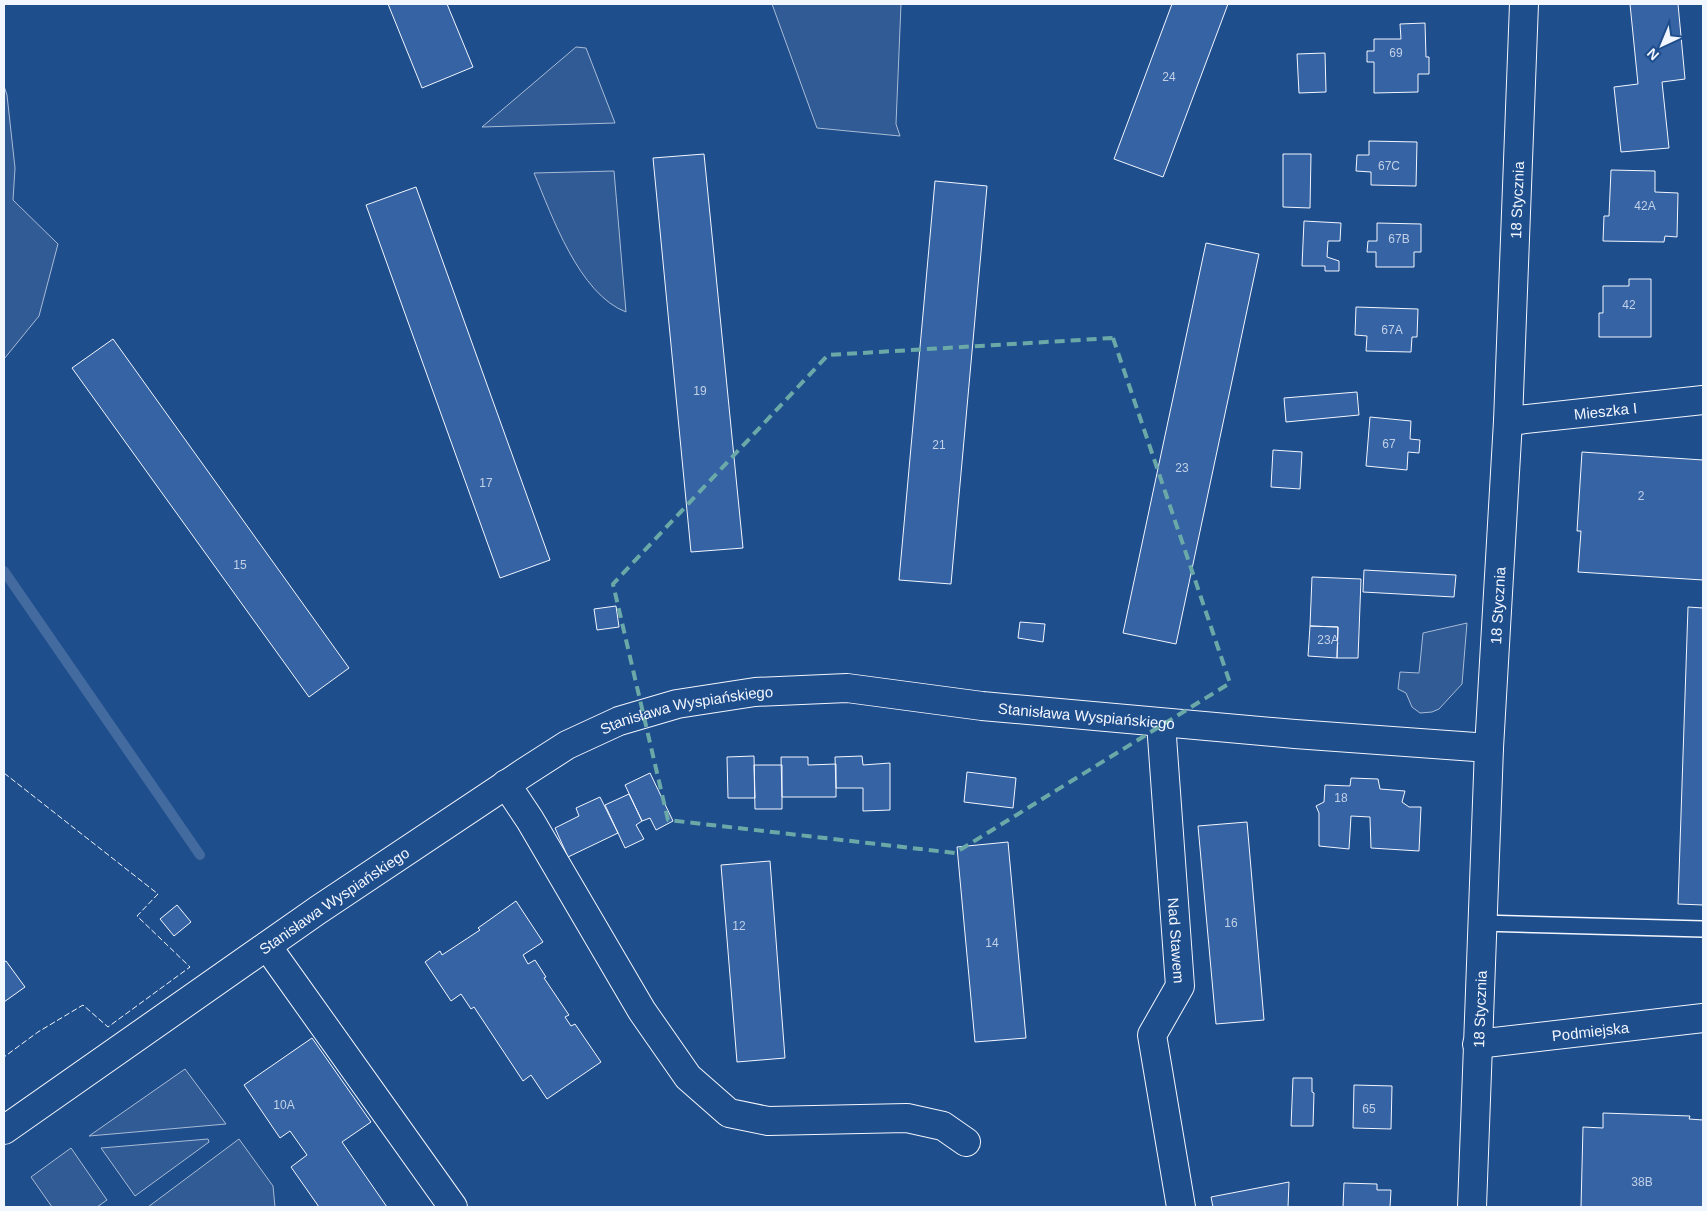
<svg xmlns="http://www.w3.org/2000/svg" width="1707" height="1211" font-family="Arial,sans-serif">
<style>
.green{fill:#305b95;stroke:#a8bbd7}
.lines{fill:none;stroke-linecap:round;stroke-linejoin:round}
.stream{stroke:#446ba0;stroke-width:10}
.building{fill:#3563a3;stroke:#f2f6ff}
.service-casing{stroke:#f2f6ff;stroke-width:18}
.minor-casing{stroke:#f2f6ff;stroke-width:30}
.tertiary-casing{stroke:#f2f6ff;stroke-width:30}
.service{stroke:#1f4e8c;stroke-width:15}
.minor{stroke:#1f4e8c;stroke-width:28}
.tertiary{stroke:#1f4e8c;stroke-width:28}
.fence{stroke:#f2f6ff;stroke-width:1;stroke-dasharray:6 2.5;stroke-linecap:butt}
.marked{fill:none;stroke:#6aa9a8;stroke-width:4;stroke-dasharray:10 6;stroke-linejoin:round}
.labels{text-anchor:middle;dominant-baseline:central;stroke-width:4;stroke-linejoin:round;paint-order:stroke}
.number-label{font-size:12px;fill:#c3d1e8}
.street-label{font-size:15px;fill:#f2f6ff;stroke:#1f4e8c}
</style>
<rect width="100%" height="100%" fill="#1f4e8c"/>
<path class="green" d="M772,4H901L896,124L900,136L817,128Z
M576,47L586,48L615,123L482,127Z
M4,86L7,95L15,168L13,200L58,244L39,316L4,359Z
M614,171L626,312C579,294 552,216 534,173Z
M1467,623L1462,684L1439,709L1432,712L1420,713L1412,707L1406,693L1398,689L1400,672L1419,673L1423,633Z
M185,1069L226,1124L89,1136Z
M208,1139L209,1142L135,1196L101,1148Z
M239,1139L273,1186L275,1207H148Z
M71,1148L107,1200L97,1207H52L31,1177Z"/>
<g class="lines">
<path class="stream" d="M4,571L200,855"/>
</g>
<path class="building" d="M388,4H447L473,67L422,88Z
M1172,4H1228L1163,177L1114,159Z
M1630,4H1678L1685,79L1662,82L1669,148L1621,152L1614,87L1638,84Z
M1425,23L1426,57H1429V74H1418V92L1374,93V62H1367V51H1374V39H1401L1400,24Z
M1325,53L1326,92L1299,93L1297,54Z
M1369,141L1417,142L1416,186L1371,185V172L1356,171L1357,155H1369Z
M704,154L743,548L691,552L653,158Z
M1283,154H1311L1310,208L1283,207Z
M1611,170L1655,171V192L1678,193L1677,237L1665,236L1664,242L1603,241L1604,216H1609Z
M935,181L987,186L951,584L899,580Z
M416,187L550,560L500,578L366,205Z
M1304,221L1341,223L1340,241H1328L1327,257L1339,261V271H1325V266H1302Z
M1377,223L1421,224V252H1414V267H1376V252H1367L1368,241H1377Z
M1206,243L1259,254L1176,644L1123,633Z
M1629,279H1651V337H1599V313H1603V286H1629Z
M1356,307L1418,309L1417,337H1412L1411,352L1366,351L1367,336L1355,335Z
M113,339L349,668L309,697L72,368Z
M1357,392L1359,415L1286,422L1284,398Z
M1370,417L1411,421L1410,439L1420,440L1419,453L1408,452L1407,470L1366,466Z
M1273,450L1302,452L1300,489L1271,487Z
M1582,452L1703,460V580L1578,572L1581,531H1577Z
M1364,570L1456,575L1454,597L1363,592Z
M1312,577L1361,579L1358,658H1337L1338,627L1310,626Z
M616,606L619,627L597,630L594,609Z
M1688,607L1703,608V905L1678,904Z
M1020,622L1045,624L1043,642L1018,638Z
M1310,626L1338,627L1337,658L1308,656Z
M754,756L755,798H728L727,757Z
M862,756L863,765L890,763V810L863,811V788H836L835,757Z
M781,757H808V765L836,764V797H782Z
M754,765H782V809H755Z
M967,772L1016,778L1013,808L964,802Z
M650,773L673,821L656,830L650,818L642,821L625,785Z
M1351,778L1378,779L1380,789L1405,791L1402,802L1409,807H1421L1419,851L1371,848L1370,817L1351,816L1349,849L1319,846V813L1316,806L1324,802L1325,785L1350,786Z
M629,794L642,821L636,825L644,839L625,848L605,805Z
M600,797L618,833L568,857L555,828L579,816L576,808Z
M1247,822L1264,1020L1216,1024L1198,826Z
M1008,842L1026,1038L975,1042L957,847Z
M770,861L785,1058L737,1062L721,865Z
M516,901L543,942L523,955L528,964L535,960L546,977L544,978L569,1015L565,1017L571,1026L575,1024L601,1062L547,1099L531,1075L523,1081L474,1007L471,1009L461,994L451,1001L425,962L440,951L442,955L480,930L478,928Z
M177,905L191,922L174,936L160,919Z
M6,961L25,987L4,1002V962Z
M312,1038L371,1122L342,1142L387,1207H319L291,1167L307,1155L290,1131L280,1138L244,1085Z
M1293,1078H1312V1092L1314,1093L1313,1126H1291Z
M1354,1085L1392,1086L1391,1129L1353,1128Z
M1603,1113L1690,1116L1689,1119L1703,1120V1207H1581L1583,1127L1603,1128Z
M1289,1182L1288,1207H1213L1211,1197Z
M1344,1183L1377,1184V1190H1391L1390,1207H1343Z"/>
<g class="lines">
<defs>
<path id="service" d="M1481,923L1703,929"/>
<g id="minor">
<path id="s1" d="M1508,421L1703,400"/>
<path id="s2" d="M1161,723L1180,986L1152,1035L1181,1207"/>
<path d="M506,784L530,820L642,1011L688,1077L729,1113L768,1121L907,1118L943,1126L966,1142"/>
<path d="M267,946L453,1207"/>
<path id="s3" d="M1477,1044L1703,1018"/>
<path id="s4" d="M4,1130L318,910L525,772L567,745L619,721L677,704L755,692L847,688L982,706L1295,734L1489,748"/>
</g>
<g id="tertiary">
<path id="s5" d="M1472,1207L1489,748L1508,421L1524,4"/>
</g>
</defs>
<use href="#service" class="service-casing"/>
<use href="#minor" class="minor-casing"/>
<use href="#tertiary" class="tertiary-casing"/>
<use href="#service" class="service"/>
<use href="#minor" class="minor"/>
<use href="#tertiary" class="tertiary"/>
<path class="fence" d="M4,773L158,894L137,916L190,967L108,1027L83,1005L38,1032L4,1057"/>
</g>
<path class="marked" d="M1113,338L1230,683L955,853L668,820L613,584L828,355Z"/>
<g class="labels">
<g class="number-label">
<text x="1396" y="53">69</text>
<text x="1169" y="77">24</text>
<text x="1389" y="166">67C</text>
<text x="1645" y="206">42A</text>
<text x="1399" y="239">67B</text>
<text x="1629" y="305">42</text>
<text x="1392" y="330">67A</text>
<text x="700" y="391">19</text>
<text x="1389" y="444">67</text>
<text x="939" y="445">21</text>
<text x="1182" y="468">23</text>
<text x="486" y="483">17</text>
<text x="1641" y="496">2</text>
<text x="240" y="565">15</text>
<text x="1328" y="640">23A</text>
<text x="1341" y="798">18</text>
<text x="1231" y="923">16</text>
<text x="739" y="926">12</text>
<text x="992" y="943">14</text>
<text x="284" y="1105">10A</text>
<text x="1369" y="1109">65</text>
<text x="1642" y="1182">38B</text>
</g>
<g class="street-label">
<text stroke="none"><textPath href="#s5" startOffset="1008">18 Stycznia</textPath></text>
<text stroke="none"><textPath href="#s1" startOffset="98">Mieszka I</textPath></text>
<text stroke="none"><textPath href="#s5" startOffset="602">18 Stycznia</textPath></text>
<text stroke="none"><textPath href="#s4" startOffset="808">Stanisława Wyspiańskiego</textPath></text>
<text stroke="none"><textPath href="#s4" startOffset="1212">Stanisława Wyspiańskiego</textPath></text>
<text stroke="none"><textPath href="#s4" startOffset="402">Stanisława Wyspiańskiego</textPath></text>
<text stroke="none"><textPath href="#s2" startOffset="218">Nad Stawem</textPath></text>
<text stroke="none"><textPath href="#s5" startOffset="198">18 Stycznia</textPath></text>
<text stroke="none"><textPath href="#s3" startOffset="114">Podmiejska</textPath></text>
</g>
</g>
<rect width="1707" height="1211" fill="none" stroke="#f2f6ff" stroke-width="10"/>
<g transform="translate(1662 45) rotate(224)" stroke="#1f4e8c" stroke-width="4" paint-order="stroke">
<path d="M0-4L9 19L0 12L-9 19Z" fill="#f2f6ff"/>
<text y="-8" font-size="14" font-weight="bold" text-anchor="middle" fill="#f2f6ff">N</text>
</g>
</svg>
